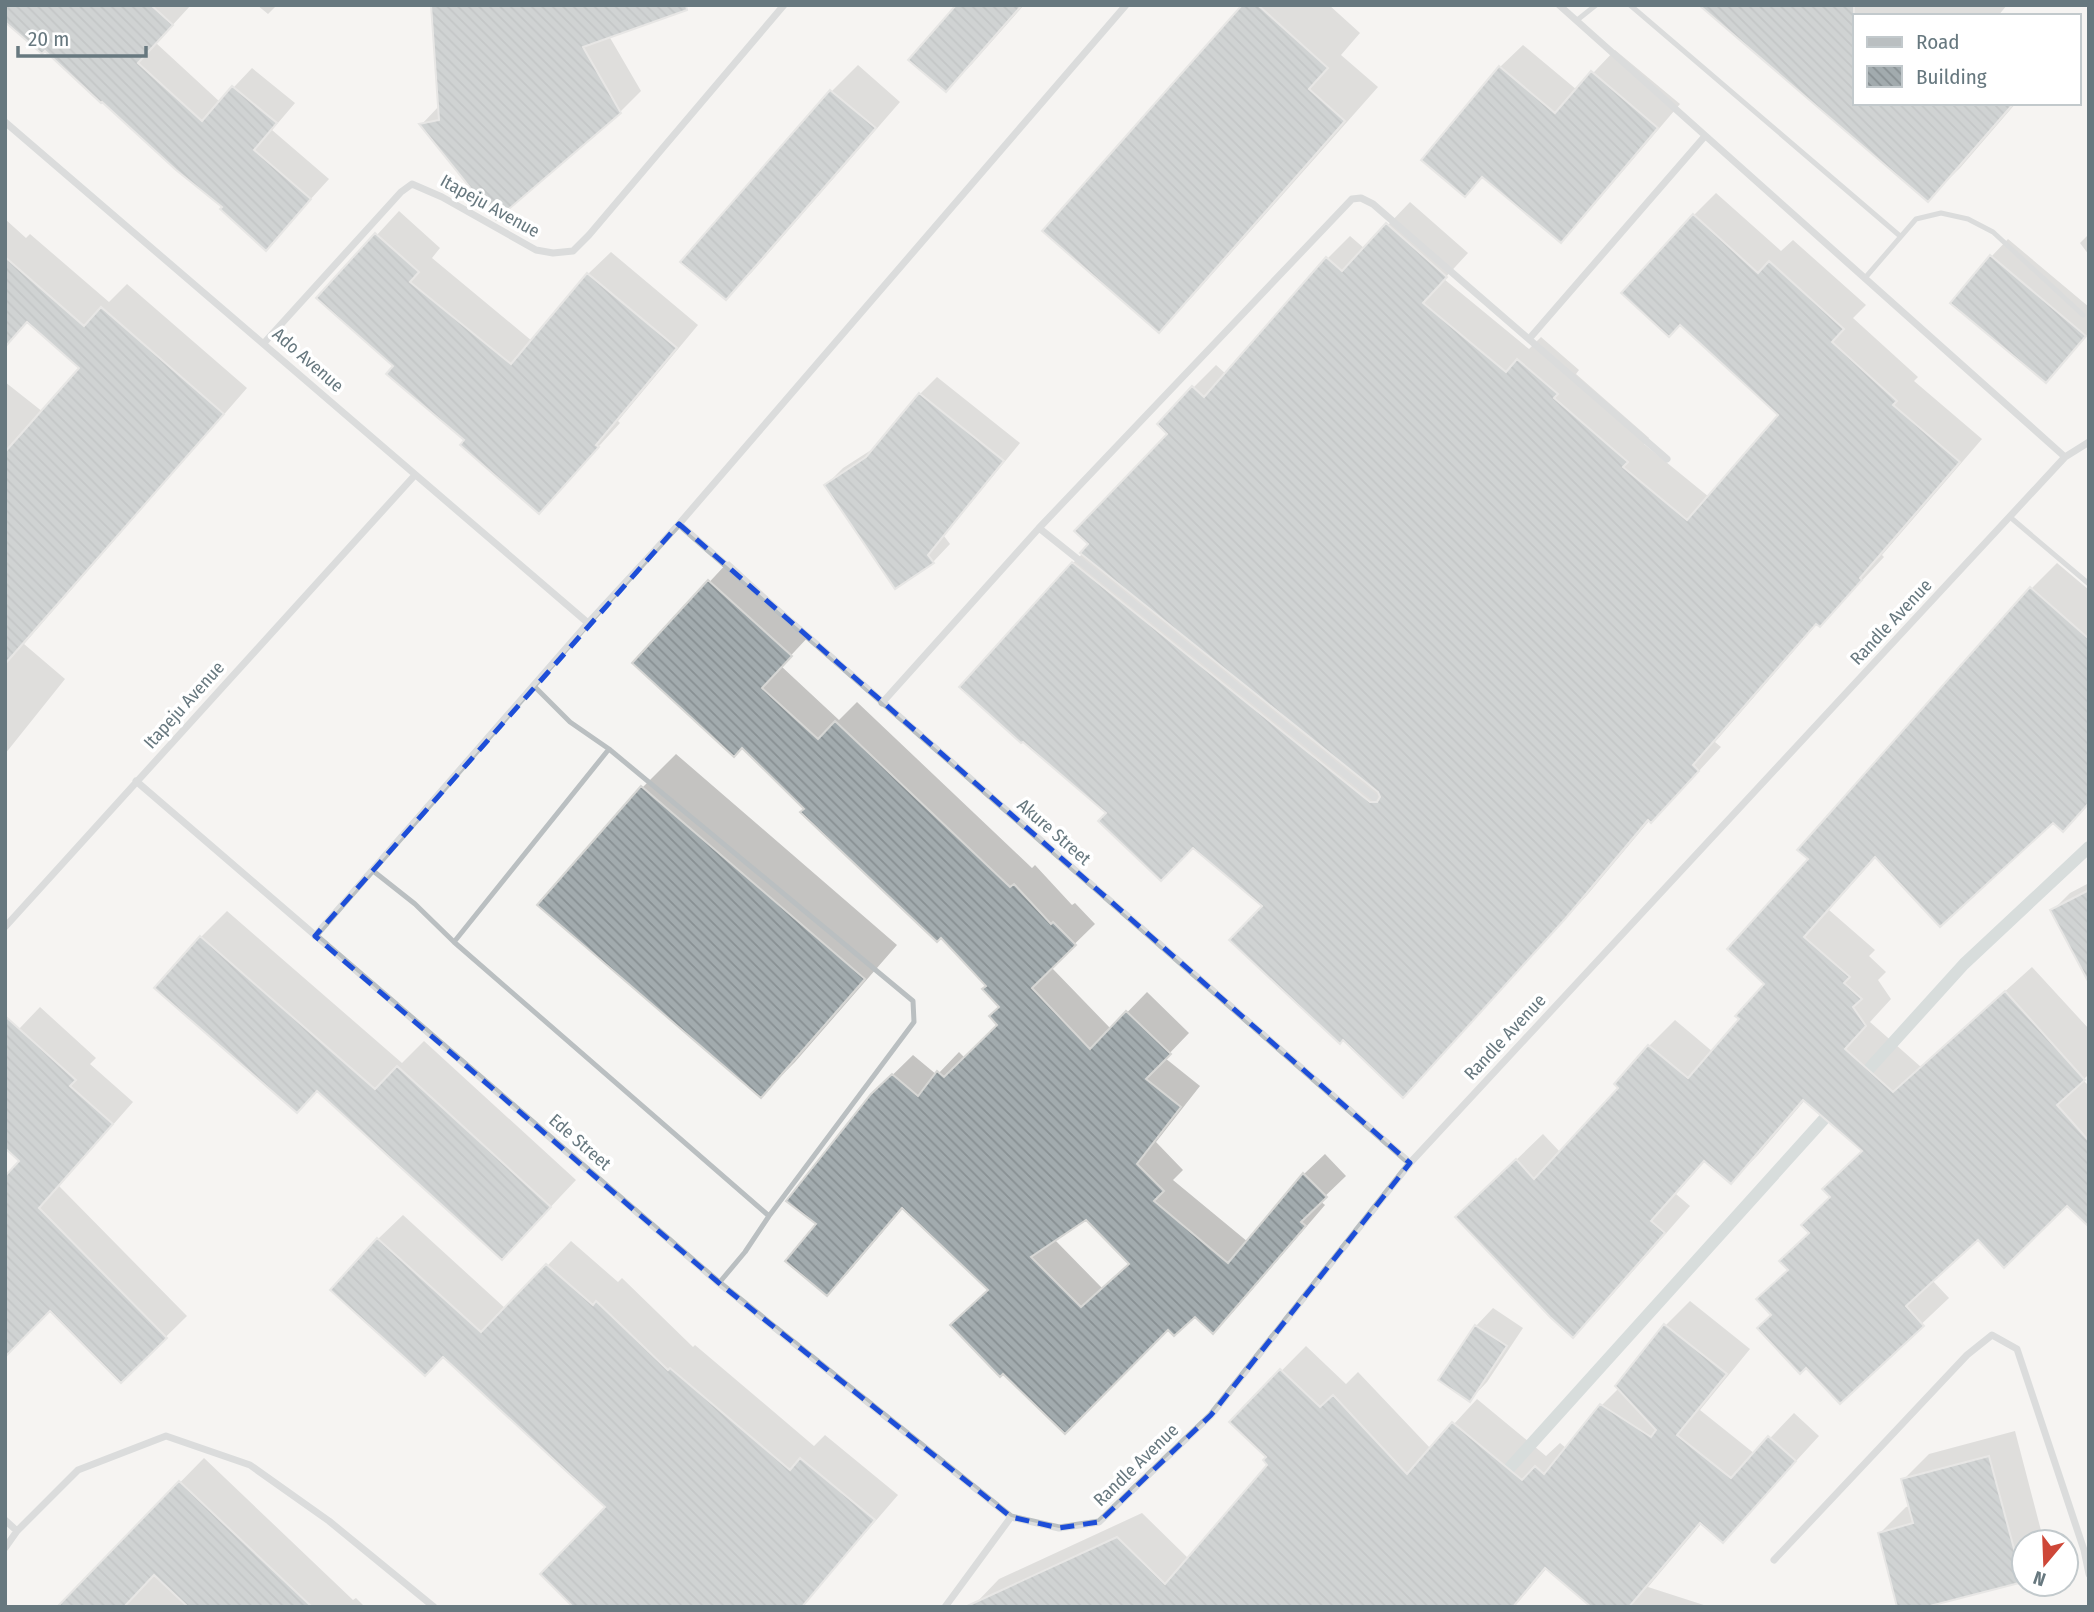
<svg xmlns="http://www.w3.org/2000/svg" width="2094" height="1612" font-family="'Fira Sans Condensed',sans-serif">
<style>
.shadow{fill:#0003;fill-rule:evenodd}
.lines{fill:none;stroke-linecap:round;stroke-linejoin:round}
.stream{stroke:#b3c0c2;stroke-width:12}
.building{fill:url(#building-back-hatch);stroke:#d6d6d4;stroke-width:2;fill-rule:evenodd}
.service{stroke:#babfc1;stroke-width:5}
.minor{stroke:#babfc1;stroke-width:7}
.marked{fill:none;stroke:#1d4ed8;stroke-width:5;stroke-dasharray:14 9;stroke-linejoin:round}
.labels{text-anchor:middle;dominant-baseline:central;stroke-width:7;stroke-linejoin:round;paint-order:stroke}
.street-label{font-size:18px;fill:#67787f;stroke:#fff}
</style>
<defs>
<pattern id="building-back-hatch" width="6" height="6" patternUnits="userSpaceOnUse" patternTransform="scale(1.75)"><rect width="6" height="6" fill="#a2abae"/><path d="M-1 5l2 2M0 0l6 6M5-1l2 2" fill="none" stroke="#889093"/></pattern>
</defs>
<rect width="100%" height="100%" fill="#f5f4f2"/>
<path class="shadow" d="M5,5H191L156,43L220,102L252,68L295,103L272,130L329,179L266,248L224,207Z
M257,5H277L268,14Z
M958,5H1024L972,64L946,90Z
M1244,5H1329L1360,33L1341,55L1378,87L1192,297L1159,330Z
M1702,5H2007L1998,16H1854V103H2016L1960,168L1928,199Z
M609,36L641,91L620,112L422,124L440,105Z
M1523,45L1577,90L1615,50L1680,104L1583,218L1561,241L1484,176L1465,195L1500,67Z
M858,65L900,102L752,272L726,298L683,262L832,91Z
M1716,193L1781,251L1793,240L1866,305L1853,318L1918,377L1914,381L1982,439L1882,555L1884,557L1842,602L1818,623L1715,742L1721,747L1674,798L1650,820L1588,894L1426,1073L1264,906L1193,846L1108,812L1073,563L1083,553L1170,434L1159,424L1194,387L1216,365L1226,374L1327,259L1350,236L1365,249L1410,202L1468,253L1444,279L1529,349L1541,337L1579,370L1576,374L1649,438L1644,444L1709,497L1780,415L1694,215Z
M399,211L440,248L432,258L532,341L588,274L611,252L698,325L618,421L620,423L539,512L395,366L319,298Z
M5,219L26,238L30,234L109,302L127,284L247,388L24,644L65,679L5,754V382L43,412L82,367L28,321L5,347Z
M2089,234V255L2080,243Z
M2008,239L2089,307V333L2045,381L1991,257Z
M937,377L1020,443L944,536L950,544L933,562L826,485L843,468L879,445L920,394Z
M729,561L810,635L781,666L839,720L857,702L1032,868L1035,865L1072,905L1075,903L1095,924L1051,967L1111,1029L1147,992L1189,1033L1165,1058L1200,1086L1156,1142L1183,1170L1173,1180L1248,1242L1304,1174L1325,1154L1346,1176L1320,1201L1325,1205L1233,1312L1213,1332L1195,1314L1168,1328L990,1289L904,1207L847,1274L827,1294L818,1224L872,1095L913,1055L937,1075L959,1052L965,1058L999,1025L1001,1007L988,986L941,936L806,809L743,745L634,663ZM1086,1218L1130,1263L1102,1288L1054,1239Z
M2057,563L2089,590V804L2063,830L2053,821L1877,856L1829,910L1875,950L1869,956L1886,972L1878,980L1891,999L1870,1022L1921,1067L2032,967L2089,1029V1074L2083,1080L2089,1086V1224L2067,1204L1978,1238L1932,1280L1949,1298L1840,1401L1773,1314L1789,1269L1832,1196L1864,1150L1805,1100L1757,1156L1731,1182L1706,1160L1676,1194L1690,1206L1599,1310L1573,1336L1484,1191L1543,1134L1561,1153L1621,1088L1649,1046L1675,1020L1713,1052L1767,984L1810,859L2031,589Z
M676,754L897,945L795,1062L761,1096L642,788Z
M2089,883V949L2052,911L2070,893Z
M227,911L402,1063L424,1041L576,1180L527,1232L318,1090L297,1111L157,988L201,937Z
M40,1007L96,1058L90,1064L133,1102L59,1186L187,1316L121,1381L50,1309L22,1161L19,1029Z
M403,1215L506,1309L571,1241L618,1282L622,1278L693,1347L695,1345L814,1446L825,1435L898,1495L842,1560L818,1585L607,1507L378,1239Z
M1690,1301L1750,1349L1700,1410L1755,1454L1794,1413L1819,1436L1723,1541L1702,1523L1648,1587L1710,1607H1593L1547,1568L1514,1607H983L976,1603L999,1579L1142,1513L1189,1559L1270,1465L1268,1457L1231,1422L1306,1346L1346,1384L1358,1372L1431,1449L1477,1399L1546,1456L1560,1443L1566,1448L1601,1406L1619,1388L1617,1386L1666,1325Z
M1493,1308L1523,1328L1487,1382L1470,1400L1476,1326Z
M2015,1431L2044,1542H2024V1578L2022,1580L1880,1533L1906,1507L1910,1506L1903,1480L1929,1454Z
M204,1458L353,1600L356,1598L365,1607H67L66,1599Z"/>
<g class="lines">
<path class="stream" d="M1858,1081L1964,964L2089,847
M1497,1482L1834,1108"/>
</g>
<path class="building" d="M5,5H151L173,25L138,63L202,121L232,86L277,123L254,150L311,199L266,251L220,209L222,207L176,170L102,102L101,103L45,51L42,54L5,22Z
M431,5H686L687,10L583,47L621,113L496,220L419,124L439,120Z
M956,5H1022L946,92L908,60Z
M1242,5H1258L1328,68L1309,89L1345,121L1159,333L1042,231Z
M1699,5H1854V103H2014L1928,202Z
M1499,66L1555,113L1591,71L1658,128L1561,243L1482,177L1465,197L1421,160Z
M830,90L876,128L726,300L680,262Z
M1693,214L1758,273L1769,261L1844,329L1832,342L1897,401L1893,405L1960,462L1860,578L1862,580L1820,627L1816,624L1693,765L1699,771L1651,823L1648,820L1565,919L1403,1098L1343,1040L1340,1044L1229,940L1262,906L1193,848L1161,881L1098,821L1106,813L1023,742L1021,743L959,687L1072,562L1370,802H1377L1380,797L1378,792L1080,553L1088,544L1074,531L1167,434L1157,424L1192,386L1204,397L1326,257L1342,271L1386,223L1447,277L1423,303L1506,372L1517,359L1558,394L1554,398L1628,462L1623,467L1687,520L1778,415L1680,325L1669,337L1621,293Z
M375,233L419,272L410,282L511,364L587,273L677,348L596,445L599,447L539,514L460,445L464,440L386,374L393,366L316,298Z
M1990,255L2086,336L2046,383L1950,303Z
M5,257L84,326L101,307L224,414L5,664V452L79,368L27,322L5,347Z
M919,393L1004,461L928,555L934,563L895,589L824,485L866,457Z
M708,580L792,656L762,688L818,739L835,721L1010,887L1014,884L1051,924L1053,922L1076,945L1032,988L1090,1049L1126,1011L1171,1054L1146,1079L1181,1107L1137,1164L1164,1191L1154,1201L1228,1263L1303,1173L1327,1197L1301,1222L1306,1226L1213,1334L1195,1317L1174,1336L1168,1330L1065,1434L1003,1374L1000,1377L950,1325L988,1290L902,1208L827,1296L785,1261L816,1224L786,1201L871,1094L892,1074L918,1096L937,1071L944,1077L997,1025L989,1016L999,1007L982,989L986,986L941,938L937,942L800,812L804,809L742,748L734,757L632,663ZM1086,1220L1129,1264L1081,1307L1031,1257Z
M2030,587L2089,639V803L2063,832L2053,823L1940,927L1875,857L1804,937L1850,977L1844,983L1862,999L1853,1007L1866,1026L1845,1049L1893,1092L2005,991L2085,1080L2057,1105L2089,1141V1227L2067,1206L2004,1268L1978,1240L1906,1306L1924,1326L1840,1404L1806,1368L1800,1374L1757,1328L1771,1315L1756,1299L1788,1270L1779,1261L1809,1233L1801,1225L1830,1197L1822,1189L1862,1151L1803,1100L1731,1184L1704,1161L1651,1221L1665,1233L1573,1338L1550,1317L1455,1217L1516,1159L1534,1179L1618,1088L1614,1084L1648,1045L1688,1078L1739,1019L1735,1016L1764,984L1727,949L1808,859L1797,850Z
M641,786L865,979L761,1098L537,905Z
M2089,890V983L2050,910Z
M200,936L375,1089L397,1066L551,1207L502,1260L317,1091L297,1113L154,988Z
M5,1016L76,1080L70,1086L113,1124L39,1208L167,1338L121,1383L50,1311L5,1357V1174L6,1175L19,1161L5,1148Z
M377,1238L481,1332L546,1264L593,1305L596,1301L668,1370L670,1368L790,1470L800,1458L875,1520L802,1607H573L540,1574L605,1507L443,1357L425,1376L330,1290Z
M1664,1324L1727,1374L1677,1435L1731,1478L1768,1436L1796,1461L1723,1543L1700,1523L1629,1607H1591L1545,1568L1513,1607H965L1117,1537L1165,1584L1267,1465L1263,1460L1266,1457L1229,1422L1280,1369L1320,1407L1333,1395L1407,1474L1452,1422L1522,1480L1535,1466L1544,1474L1600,1404L1651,1437L1656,1430L1615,1386Z
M1475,1325L1507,1346L1470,1402L1438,1380Z
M1989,1456L2023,1582L1926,1607H1897L1878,1533L1913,1523L1901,1479Z
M179,1481L312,1607H188L154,1575L124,1607H57Z"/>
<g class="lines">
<path class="service" d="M1630,5L1900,236
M1576,21L1596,5
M1865,278L1916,219L1941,213L1968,219L1993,232L2083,315
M2010,517L2089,584
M533,685L570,722L609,749L913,1001L914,1022L769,1216L745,1252L719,1283
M372,870L415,904L454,942L769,1216
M454,942L609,749"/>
<path class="minor" d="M1559,5L2065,457
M5,122L588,623
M1529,339L1705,136
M264,343L401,192L412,184L442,197L536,250L553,253L573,251L589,235L784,5
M679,524L1410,1163
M1039,528L1374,797
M882,703L1039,528L1352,199L1361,198L1373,204L1667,459
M136,781L719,1283L1011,1517L1059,1528L1099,1522L1211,1415L1410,1163L2065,457L2089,442
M5,927L415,475
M315,936L588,623L679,524L1126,5
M5,1520L17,1531
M5,1548L17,1531L78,1470L166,1436L250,1465L329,1521L434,1607
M1774,1560L1967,1355L1992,1335L2017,1349L2084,1550L2089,1574
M945,1607L1011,1517"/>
</g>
<path d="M0 0H2094V1612H0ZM679,524L1410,1163L1211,1415L1099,1522L1059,1528L1011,1517L719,1283L315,936Z" fill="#f5f4f2" fill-opacity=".55" fill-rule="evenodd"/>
<path class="marked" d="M679,524L1410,1163L1211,1415L1099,1522L1059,1528L1011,1517L719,1283L315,936Z"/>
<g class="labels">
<g class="street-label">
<text transform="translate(490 206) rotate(29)">Itapeju Avenue</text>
<text transform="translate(308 360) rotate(41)">Ado Avenue</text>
<text transform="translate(1891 622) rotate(-47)">Randle Avenue</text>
<text transform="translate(184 705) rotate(-48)">Itapeju Avenue</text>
<text transform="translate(1054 832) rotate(41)">Akure Street</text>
<text transform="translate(1505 1037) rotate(-47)">Randle Avenue</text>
<text transform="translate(580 1142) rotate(41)">Ede Street</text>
<text transform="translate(1136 1465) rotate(-44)">Randle Avenue</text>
</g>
</g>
<rect width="2094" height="1612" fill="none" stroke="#67787f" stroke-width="14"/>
<rect x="1853" y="14" width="228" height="91" fill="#ffffff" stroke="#c2c9cc" stroke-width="2"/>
<rect x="1867" y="37" width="35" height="10" fill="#babfc1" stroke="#c2c9cc" stroke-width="2"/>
<text x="1916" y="49" font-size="21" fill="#67787f">Road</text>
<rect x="1867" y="66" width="35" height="21" fill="url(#building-back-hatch)" stroke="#c2c9cc" stroke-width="2"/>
<text x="1916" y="84" font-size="21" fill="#67787f">Building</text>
<g transform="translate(2045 1563) rotate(199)"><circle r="33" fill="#ffffff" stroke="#c2c9cc" stroke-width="2"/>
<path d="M0-5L12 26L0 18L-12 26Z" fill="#ce4738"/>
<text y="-10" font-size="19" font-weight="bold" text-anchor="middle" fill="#67787f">N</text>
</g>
<path d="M18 46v10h128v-10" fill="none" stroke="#67787f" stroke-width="3.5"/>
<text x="28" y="46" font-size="21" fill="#67787f" stroke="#ffffff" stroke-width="5" paint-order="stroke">20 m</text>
</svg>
